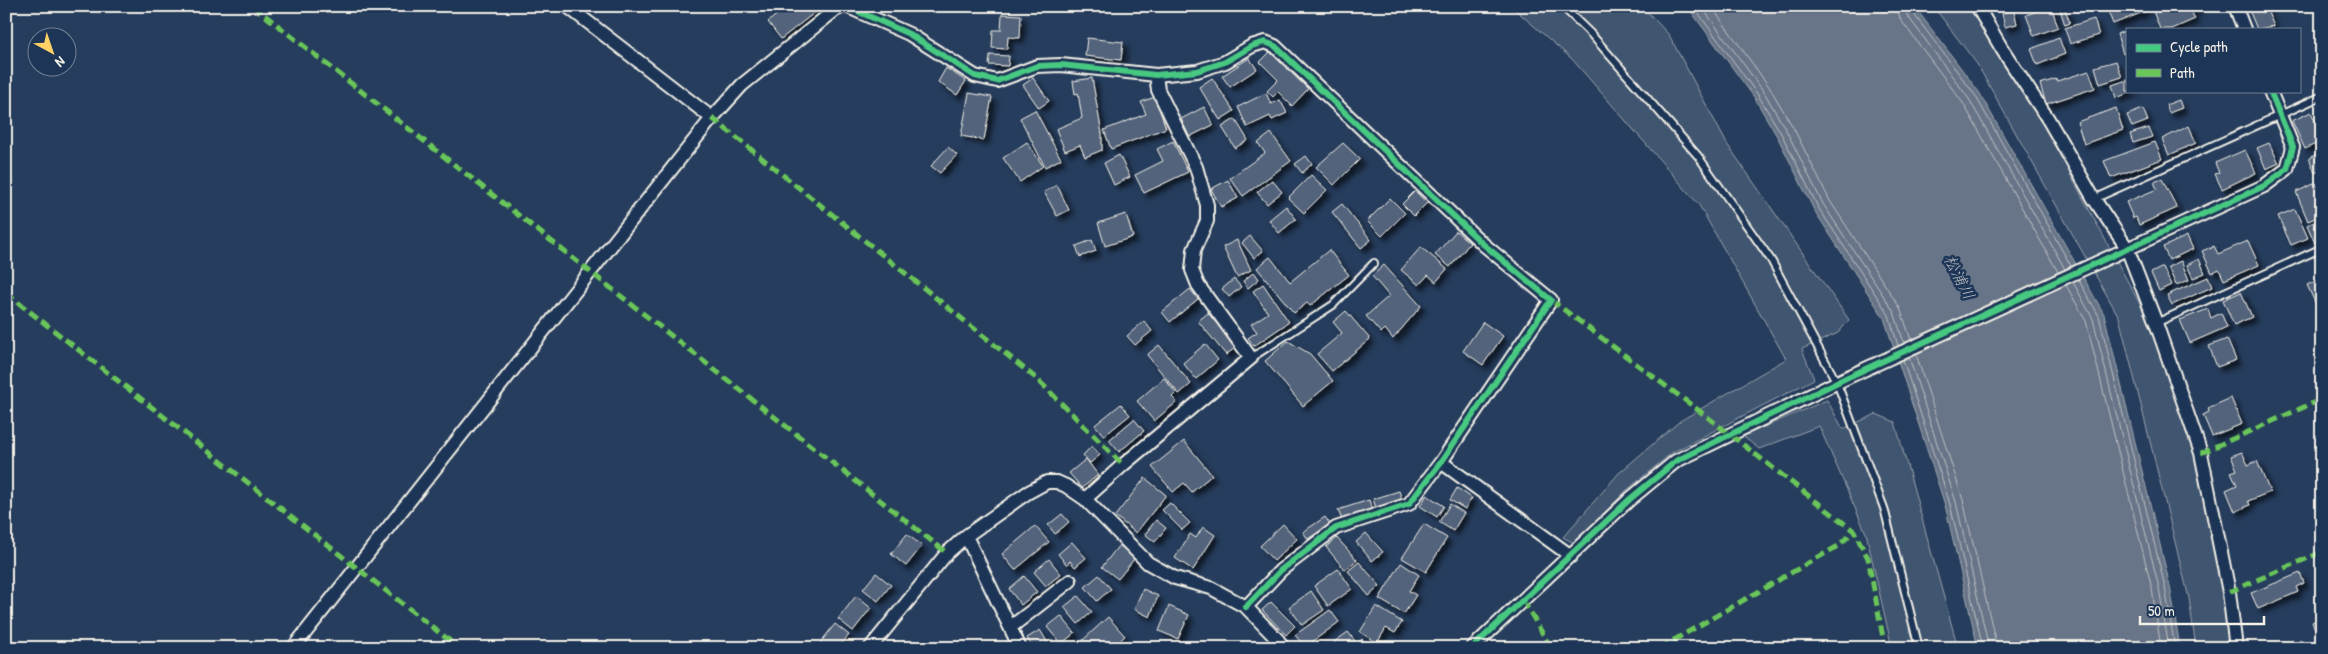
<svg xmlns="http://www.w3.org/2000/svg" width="2328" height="654" font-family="'Patrick Hand','Klee One',sans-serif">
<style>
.green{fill:#40546f;stroke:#9aa2ac}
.water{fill:#677588;stroke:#9fa7ae}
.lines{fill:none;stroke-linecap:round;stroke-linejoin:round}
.shore{stroke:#bcbfc2;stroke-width:1}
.building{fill:#52647b;stroke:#f4f1e8;filter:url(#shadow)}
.lane-casing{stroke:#f4f1e8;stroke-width:10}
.street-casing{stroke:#f4f1e8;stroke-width:16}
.lane{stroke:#1d3557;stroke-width:6}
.street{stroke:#1d3557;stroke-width:12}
.quiet{stroke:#6ac65a;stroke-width:5;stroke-dasharray:10 5;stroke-linecap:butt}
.cycleway-casing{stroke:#1d3557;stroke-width:9}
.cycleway{stroke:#46c982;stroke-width:6}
.labels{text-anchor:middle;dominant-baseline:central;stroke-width:5;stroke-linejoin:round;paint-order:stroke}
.water-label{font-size:16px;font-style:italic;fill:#bcbfc2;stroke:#1d3557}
</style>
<defs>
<filter id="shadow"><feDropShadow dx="4.5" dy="4.5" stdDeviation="2.5" flood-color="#0009"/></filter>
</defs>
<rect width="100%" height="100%" fill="#263d5d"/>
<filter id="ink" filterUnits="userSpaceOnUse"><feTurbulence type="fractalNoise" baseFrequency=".02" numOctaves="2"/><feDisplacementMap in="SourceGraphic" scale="10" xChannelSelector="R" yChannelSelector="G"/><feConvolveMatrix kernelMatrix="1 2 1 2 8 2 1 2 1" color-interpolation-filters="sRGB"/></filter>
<g filter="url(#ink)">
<path class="green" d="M1511,6H1642L1669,35L1727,144L1849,320L1838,333L1802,349L1814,379L1673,452L1627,490L1574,543L1563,537L1619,473L1680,421L1786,359L1699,205L1572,59Z
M1933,6H1972L2049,135L2149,321L2197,456L2224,592L2230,648H2196L2189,598L2119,317L1977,64Z
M1827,400L1843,429L1876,414L1895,422L1958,648H1892L1866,533L1819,426L1759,449L1743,436Z"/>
<path class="water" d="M1687,6H1914L1979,92L2104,314L2170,586L2180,648H1978L1945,505L1884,318L1814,210L1778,138L1754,97Z"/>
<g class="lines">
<path class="shore" d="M1693,6L1758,95L1782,135L1818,207L1889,315L1898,346
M1701,6L1764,92L1787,132L1823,204L1894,312L1904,343
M1711,6L1770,88L1794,129L1830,201L1900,308L1911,340
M1897,6L1900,19L1963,103L2058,272
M1904,6L1907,15L1969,99L2065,269
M1911,6L1916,17L1975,95L2071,266
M2078,279L2099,316L2165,587L2175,648
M2073,282L2093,319L2159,588L2169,648
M2066,285L2086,321L2152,589L2161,648
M1916,354L1963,500L1997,648
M1909,357L1956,502L1989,648
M1903,360L1950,504L1983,648"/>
</g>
<path class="building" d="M787,6H823L781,39L768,22Z
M2051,6L2058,27L2034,36L2026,15Z
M2059,6H2064L2070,23L2065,25Z
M2106,6H2144L2146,11L2113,24Z
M2151,6H2203L2191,11L2195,19L2172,29H2160Z
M2259,6H2265L2274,26L2257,29L2249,10Z
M2014,10L2017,24L2005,27L2002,13Z
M1002,14L1021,15L1020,38L1008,37L1007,49L992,48L993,30H1001Z
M2094,19L2099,35L2070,44L2065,28Z
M2127,30V53L2123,54L2117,34Z
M1087,38L1123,42L1121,60L1085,56Z
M2059,38L2065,54L2037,65L2031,49Z
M1270,52L1308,89L1292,106L1278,92L1273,97L1267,91L1278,80L1260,62Z
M990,55L1009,56L1008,66L989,65Z
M1249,58L1257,69L1230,87L1222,76Z
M2116,61L2122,77L2100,84L2095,67Z
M946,68L966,81L957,95L938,82Z
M2089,71L2095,88L2046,104L2040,84L2056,79L2057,81Z
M1033,78L1049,101L1039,108L1023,85Z
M1092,78L1102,134V150L1085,157L1080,145L1065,151L1056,129L1082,118L1078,93L1075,94L1073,81Z
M1212,78L1234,111L1220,120L1199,87Z
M2127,80V91H2135L2116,98L2112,85Z
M969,93L992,97L984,140L961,136Z
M1266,93L1271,104L1280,100L1287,113L1272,120L1270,116L1247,127L1238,107Z
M1155,97L1166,128L1111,149L1104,130L1146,114L1141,102Z
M2179,100L2182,108L2169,113L2166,105Z
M1204,107L1213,125L1189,137L1181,119Z
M2116,108L2123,130L2084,144L2077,122Z
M2143,109L2148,121L2132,127L2127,115Z
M1035,110L1061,159L1045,167L1020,118Z
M2311,112L2322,136V141L2305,149L2292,121Z
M1235,119L1248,140L1235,148L1222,127Z
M2189,126L2196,143L2169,155L2162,139Z
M2149,128L2152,137L2133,143L2130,134Z
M1271,133L1291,161L1243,196L1230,178L1265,153L1258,143Z
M1173,141L1188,172L1144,193L1135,175L1163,161L1157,149Z
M1027,142L1043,166L1020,182L1003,158Z
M2155,142L2162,159L2111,178L2104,161Z
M1343,143L1360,159L1334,185L1316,167Z
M2269,143L2279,163L2266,169L2257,148Z
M948,147L957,155L940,173L931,166Z
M2245,150L2256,173L2222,189L2215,174L2219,173L2215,163Z
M2321,152L2322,170L2315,173L2309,158Z
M1119,155L1130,177L1114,185L1104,163Z
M1306,156L1312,164L1302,173L1295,164Z
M1311,175L1327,190L1304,213L1288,198Z
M2162,179L2177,208L2139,225L2136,217L2133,218L2126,202L2157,189L2154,182Z
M1228,180L1238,198L1221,207L1211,189Z
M1272,180L1282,192L1267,204L1257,192Z
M2316,183L2322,196V215L2308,221L2296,192Z
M1057,185L1069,210L1057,216L1044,192Z
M1415,191L1427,203L1414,216L1402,204Z
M1390,198L1405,213L1382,236L1367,221Z
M1342,204L1371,240L1361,248L1332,212Z
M1286,206L1296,219L1279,233L1269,220Z
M2295,209L2308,238L2291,245L2278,216Z
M1126,214L1133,237L1105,246L1098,223Z
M2322,219V239L2315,243L2307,225Z
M1456,231L1470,243L1450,267L1435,255Z
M1250,236L1263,251L1254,258L1242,243Z
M2187,236L2193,249L2169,260L2163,247Z
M1092,240L1096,251L1080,257L1076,246Z
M1237,240L1251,270L1237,277L1223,247Z
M2248,241L2259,265L2224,280L2219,269L2212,273L2202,251L2214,246L2218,254Z
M1421,247L1447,269L1436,282L1428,275L1419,285L1401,270Z
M1329,250L1349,275L1310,306L1307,303L1294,313L1257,268L1270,257L1290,282Z
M2199,259L2205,273L2193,278L2187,265Z
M2181,261L2189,280L2176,285L2168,267Z
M1384,265L1421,306L1393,339L1385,329L1381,333L1366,316L1389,296L1372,276Z
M2163,267L2171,285L2159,291L2151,273Z
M1254,272L1259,279L1248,288L1243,281Z
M2208,277L2212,287L2172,305L2167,295Z
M2322,278V309L2319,311L2307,285Z
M1234,279L1241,287L1229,297L1222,289Z
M1263,284L1289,322L1254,346L1248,338L1257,332L1251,324L1268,313L1253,291Z
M1190,289L1198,299L1170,322L1162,312Z
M2241,292L2252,317L2234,325L2223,300Z
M2208,309L2211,318L2221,313L2227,327L2190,343L2180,320Z
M1346,311L1370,339L1332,371L1317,354L1342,333L1333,322Z
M1208,313L1236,347L1226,355L1198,321Z
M1144,321L1152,331L1135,345L1127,336Z
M1483,322L1503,336L1483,365L1463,351Z
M2227,339L2236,360L2217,367L2209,346Z
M1288,341L1310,354L1333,381L1303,406L1265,361Z
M1205,344L1218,360L1196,379L1183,363Z
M1159,345L1191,384L1179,394L1147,355Z
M1164,378L1176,393L1172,397L1177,402L1154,421L1137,401Z
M2231,398L2242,424L2212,436L2203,415L2209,412L2208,408Z
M1121,404L1130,415L1104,436L1095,425Z
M1134,419L1144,431L1119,452L1109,440Z
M1184,441L1212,475L1192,492L1184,483L1173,492L1152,467Z
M1092,446L1100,455L1090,463L1083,455Z
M2242,452L2248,465L2257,461L2270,492L2248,501L2250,505L2235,512L2226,490L2237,485L2231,472L2237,470L2231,456Z
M1086,459L1098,475L1082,488L1069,473Z
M1145,478L1166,495L1136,533L1115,516Z
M1457,488L1472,498L1465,509L1450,500Z
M1399,491L1402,499L1376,508L1373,499Z
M1427,495L1444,506L1437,517L1420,506Z
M1369,500L1372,510L1342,520L1338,510Z
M1170,503L1190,523L1182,530L1162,510Z
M1450,504L1464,513L1453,531L1439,522Z
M1062,514L1069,522L1055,534L1048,525Z
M1325,517L1330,524L1308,539L1303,532Z
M1156,520L1166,528L1155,542L1145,534Z
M1283,524L1297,539L1274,561L1260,546Z
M1424,524L1447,538L1426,572L1402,558Z
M1035,526L1049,542L1015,570L1002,554Z
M1203,527L1215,535L1193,570L1175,558L1190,534L1196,538Z
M1366,533L1383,552L1372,561L1356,542Z
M907,534L922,546L906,566L891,554Z
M1337,538L1357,560L1345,570L1326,547Z
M1072,542L1086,558L1075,567L1070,561L1067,565L1058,554Z
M1119,545L1135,558L1118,579L1102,567Z
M1049,559L1061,574L1046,586L1034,572Z
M1359,562L1380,586L1369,596L1348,571Z
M1401,563L1419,575L1409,591L1416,595L1404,614L1379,599Z
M1338,569L1352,589L1328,606L1314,586Z
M876,573L891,585L878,601L863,589Z
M2300,573L2304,583L2296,587L2298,592L2258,609L2251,593Z
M1099,575L1111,589L1097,601L1085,587Z
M1024,576L1037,592L1021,605L1009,589Z
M1143,589L1158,596L1150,617L1134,609Z
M1311,591L1324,610L1302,625L1289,607Z
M856,596L871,608L853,631L838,619Z
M1078,596L1092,612L1078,624L1064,607Z
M1271,602L1295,626L1286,635L1262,610Z
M1169,606L1189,615L1178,639L1159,631Z
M1376,606L1402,622L1395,633L1386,628L1377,643L1360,632Z
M1330,610L1339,622L1305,647L1295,635Z
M1061,616L1075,633L1061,644L1047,627Z
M1108,617L1125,636L1112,648H1091L1083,640Z
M2322,618V645L2312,622Z
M835,624L849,635L838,648H825L820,643Z
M1040,630L1051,648H1033L1027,638Z
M1348,632L1355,641L1346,648H1338L1334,642Z
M1362,639L1370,648H1353Z"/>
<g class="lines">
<defs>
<path id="lane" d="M1562,6L1590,33L1698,156L1771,260L1837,383L1884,508L1919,648
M2094,199L2322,96
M2156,323L2322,248
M1251,358L1333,305L1374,263"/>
<path id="street" d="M567,6L712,118
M846,6L909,34L975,76L997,81L1037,66L1061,65L1156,75L1197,71L1225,62L1252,46L1265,42L1275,46L1483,244L1551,300L1441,462L1409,504L1336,528L1281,570L1246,607
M1977,6L2002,49L2048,119L2094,199L2127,248L2156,323L2201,453L2229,592L2236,648
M2235,6L2244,29
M1441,462L1571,556
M1085,499L1123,465L1251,358L1198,285L1192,270L1194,250L1207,221V205L1196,167L1158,90L1156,75
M966,536L1020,648
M1011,627L1070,581
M293,648L712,118L742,85L835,10L844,6
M870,648L947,553L966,536L1027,493L1047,482H1057L1066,486L1085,499L1148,563L1175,578L1211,588L1246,607L1278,640L1283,648
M1472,648L1630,499L1676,461L1848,377L2264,186L2287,169L2293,147L2270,91"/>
</defs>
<use href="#lane" class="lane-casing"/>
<use href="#street" class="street-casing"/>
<use href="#lane" class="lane"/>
<use href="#street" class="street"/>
<path class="quiet" d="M253,6L947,553
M712,118L1037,379L1123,465
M6,293L459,648
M1551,300L1710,419L1854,531L1868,558L1885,648
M2201,453L2322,399
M2229,592L2322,552
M1523,600L1551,648
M1660,648L1838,546L1854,531"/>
<defs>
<path id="cycleway" d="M846,6L909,34L975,76L997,81L1037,66L1061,65L1156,75L1197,71L1225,62L1252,46L1265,42L1275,46L1483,244L1551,300L1441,462L1409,504L1336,528L1281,570L1246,607
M1472,648L1630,499L1676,461L1848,377L2264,186L2287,169L2293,147L2270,91"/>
</defs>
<use href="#cycleway" class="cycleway-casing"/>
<use href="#cycleway" class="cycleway"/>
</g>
</g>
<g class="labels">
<g class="water-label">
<text transform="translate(1960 277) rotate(63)">松浦川</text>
</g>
</g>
<rect width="2328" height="654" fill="none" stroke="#1d3557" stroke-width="25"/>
<rect x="12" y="12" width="2303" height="629" fill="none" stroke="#f4f1e8" stroke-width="2" filter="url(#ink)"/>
<rect x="2126" y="28" width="175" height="65" fill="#1d3557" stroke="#738091"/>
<rect x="2136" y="44" width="25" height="8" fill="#46c982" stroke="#738091"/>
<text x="2170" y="52" font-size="15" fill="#f4f1e8">Cycle path</text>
<rect x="2136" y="69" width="25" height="8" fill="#6ac65a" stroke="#738091"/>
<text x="2170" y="78" font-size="15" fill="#f4f1e8">Path</text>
<g transform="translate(52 52) rotate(140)"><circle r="24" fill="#1d3557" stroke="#738091"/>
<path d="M0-4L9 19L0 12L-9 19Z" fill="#ffd166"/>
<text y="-8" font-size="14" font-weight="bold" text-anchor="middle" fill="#f4f1e8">N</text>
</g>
<path d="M2140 616v8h124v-8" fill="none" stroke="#f4f1e8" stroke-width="2.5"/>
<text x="2148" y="616" font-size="15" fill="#f4f1e8" stroke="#1d3557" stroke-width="4" paint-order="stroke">50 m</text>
</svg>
